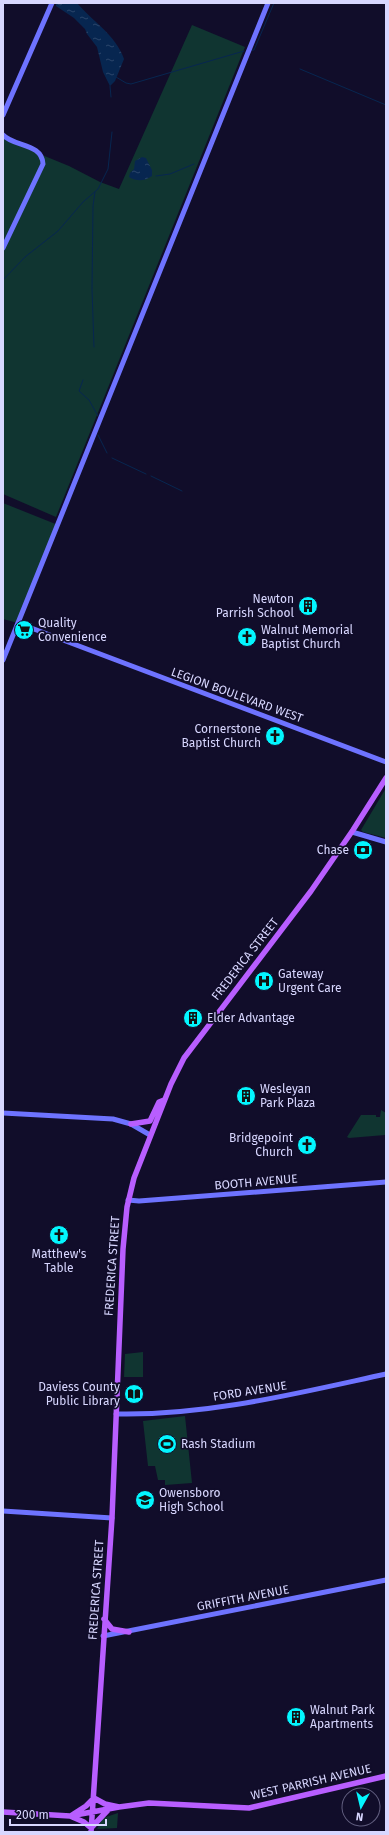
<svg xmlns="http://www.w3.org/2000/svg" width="389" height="1835" font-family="'Fira Sans',sans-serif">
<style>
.green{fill:#103531}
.water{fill:url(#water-ripples)}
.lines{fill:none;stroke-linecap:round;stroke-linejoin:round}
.stream{stroke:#072650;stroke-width:1}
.secondary{stroke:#6e73ff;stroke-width:5}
.primary{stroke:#b85eff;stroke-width:5.5}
.labels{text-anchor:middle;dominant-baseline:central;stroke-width:3.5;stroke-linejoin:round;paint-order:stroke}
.poi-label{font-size:12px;fill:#d8d7ff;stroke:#110d2a;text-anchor:start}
.street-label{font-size:12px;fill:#d8d7ff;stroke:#110d2a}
</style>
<defs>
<pattern id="water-ripples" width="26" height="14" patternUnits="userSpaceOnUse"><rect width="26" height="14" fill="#072650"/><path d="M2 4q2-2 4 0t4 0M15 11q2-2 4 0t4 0" fill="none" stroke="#2a456a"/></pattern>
</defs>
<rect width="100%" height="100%" fill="#110d2a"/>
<path class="green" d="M192,25L245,47L56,517L3,494V133L25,148L69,166L100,182L119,189Z
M3,503L58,525L18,623L3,619Z
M386,788V838L363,832L361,830Z
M381,1110L386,1113L385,1135L349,1138L347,1137L361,1115H376V1117H380Z
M143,1352V1377H124L125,1354Z
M185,1416L192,1483L165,1485V1480H158L155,1466H148L143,1421Z
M118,1813L117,1828L97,1829L103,1818Z"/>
<path class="water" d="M56,3H77C92,21 116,35 124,59L115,81L110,86L103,72L97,47L87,34L85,29L74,18L56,6Z
M142,157L146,158L152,170V176C145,181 137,182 129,177L130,173L134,169L135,161Z"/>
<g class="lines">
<path class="stream" d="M252,50H254L274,3
M300,69L386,105
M116,77L126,83L131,84L244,51
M110,86L111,97
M156,176L170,174L194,164
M3,280L25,257L58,231L83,202L98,189L108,169L112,132
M94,347L92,289L93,206L95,192
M83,380L79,391L89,400L98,416
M98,435L107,453
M112,458L146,474
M151,476L182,491"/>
<path class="secondary" d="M3,115L52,3
M3,135C14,147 42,143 43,164L3,248
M18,623L386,762
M3,660L268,3
M352,832L386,842
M3,1113L113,1119L131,1124L150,1135
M128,1200L139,1201L386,1182
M116,1414C207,1416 298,1393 386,1374
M3,1511L112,1518
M103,1636L386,1580"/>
<path class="primary" d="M131,1124L150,1121L159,1102L164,1100
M104,1619L112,1629L129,1632
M3,1812L70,1816L119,1807L149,1803L249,1808L386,1776
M72,1815L86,1806L94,1798L105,1804L119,1807
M70,1816L84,1822L91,1828L108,1810
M91,1832L112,1518L123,1249L127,1207L134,1178L171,1084L184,1058L311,891L353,830L386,778"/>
</g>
<defs>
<symbol id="building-disc" viewBox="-11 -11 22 22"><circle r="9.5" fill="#03f6ff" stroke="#110d2a"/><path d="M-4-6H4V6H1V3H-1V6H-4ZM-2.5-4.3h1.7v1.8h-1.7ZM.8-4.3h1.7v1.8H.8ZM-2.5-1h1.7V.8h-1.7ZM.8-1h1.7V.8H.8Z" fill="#111"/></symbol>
<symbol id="supermarket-disc" viewBox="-11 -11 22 22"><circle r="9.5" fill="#03f6ff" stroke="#110d2a"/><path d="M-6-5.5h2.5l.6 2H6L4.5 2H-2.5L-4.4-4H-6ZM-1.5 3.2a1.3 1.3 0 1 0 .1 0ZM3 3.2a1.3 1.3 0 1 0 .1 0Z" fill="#111"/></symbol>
<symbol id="church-disc" viewBox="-11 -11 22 22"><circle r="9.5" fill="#03f6ff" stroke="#110d2a"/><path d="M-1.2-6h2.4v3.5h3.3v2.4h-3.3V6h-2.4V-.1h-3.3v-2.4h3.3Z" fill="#111"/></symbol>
<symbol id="bank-disc" viewBox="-11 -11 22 22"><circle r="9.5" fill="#03f6ff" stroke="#110d2a"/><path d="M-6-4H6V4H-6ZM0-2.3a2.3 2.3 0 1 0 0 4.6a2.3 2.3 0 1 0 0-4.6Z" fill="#111"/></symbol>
<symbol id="hospital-disc" viewBox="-11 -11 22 22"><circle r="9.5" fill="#03f6ff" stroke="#110d2a"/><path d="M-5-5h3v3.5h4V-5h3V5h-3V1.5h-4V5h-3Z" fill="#111"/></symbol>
<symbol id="library-disc" viewBox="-11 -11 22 22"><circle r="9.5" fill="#03f6ff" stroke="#110d2a"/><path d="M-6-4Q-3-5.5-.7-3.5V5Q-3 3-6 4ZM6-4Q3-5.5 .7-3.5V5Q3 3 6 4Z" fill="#111"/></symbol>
<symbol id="stadium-disc" viewBox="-11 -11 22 22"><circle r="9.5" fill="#03f6ff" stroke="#110d2a"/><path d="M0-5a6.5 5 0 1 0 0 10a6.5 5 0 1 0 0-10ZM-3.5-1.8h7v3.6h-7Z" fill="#111"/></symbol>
<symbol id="school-disc" viewBox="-11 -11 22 22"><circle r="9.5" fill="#03f6ff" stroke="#110d2a"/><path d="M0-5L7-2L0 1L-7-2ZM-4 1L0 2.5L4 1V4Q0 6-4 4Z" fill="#111"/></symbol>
</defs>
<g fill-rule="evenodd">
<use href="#building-disc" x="297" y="595" width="22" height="22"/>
<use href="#supermarket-disc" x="13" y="619" width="22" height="22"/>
<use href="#church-disc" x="236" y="626" width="22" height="22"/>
<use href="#church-disc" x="264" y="725" width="22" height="22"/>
<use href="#bank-disc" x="352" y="839" width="22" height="22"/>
<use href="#hospital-disc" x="253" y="970" width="22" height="22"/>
<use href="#building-disc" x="182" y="1007" width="22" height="22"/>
<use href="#building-disc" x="235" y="1085" width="22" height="22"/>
<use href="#church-disc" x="296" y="1134" width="22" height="22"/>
<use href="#church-disc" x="48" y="1224" width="22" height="22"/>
<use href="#library-disc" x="123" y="1383" width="22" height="22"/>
<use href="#stadium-disc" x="156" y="1433" width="22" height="22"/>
<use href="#school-disc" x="134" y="1489" width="22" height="22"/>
<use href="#building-disc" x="285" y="1706" width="22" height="22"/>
</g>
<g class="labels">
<g class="poi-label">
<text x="294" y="599" text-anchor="end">Newton<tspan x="294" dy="14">Parrish School</tspan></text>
<text x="38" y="623">Quality<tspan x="38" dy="14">Convenience</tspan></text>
<text x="261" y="630">Walnut Memorial<tspan x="261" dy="14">Baptist Church</tspan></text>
<text x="261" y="729" text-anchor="end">Cornerstone<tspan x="261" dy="14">Baptist Church</tspan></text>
<text x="349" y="850" text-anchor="end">Chase</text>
<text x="278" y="974">Gateway<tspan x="278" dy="14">Urgent Care</tspan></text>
<text x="207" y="1018">Elder Advantage</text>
<text x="260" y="1089">Wesleyan<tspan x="260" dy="14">Park Plaza</tspan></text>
<text x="293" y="1138" text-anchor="end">Bridgepoint<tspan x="293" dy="14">Church</tspan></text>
<text x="59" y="1254" text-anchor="middle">Matthew's<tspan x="59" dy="14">Table</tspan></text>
<text x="120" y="1387" text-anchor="end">Daviess County<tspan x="120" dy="14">Public Library</tspan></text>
<text x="181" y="1444">Rash Stadium</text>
<text x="159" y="1493">Owensboro<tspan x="159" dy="14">High School</tspan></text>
<text x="310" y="1710">Walnut Park<tspan x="310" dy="14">Apartments</tspan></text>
</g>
<g class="street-label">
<text transform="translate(237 695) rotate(20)">LEGION BOULEVARD WEST</text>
<text transform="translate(245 959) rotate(-52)">FREDERICA STREET</text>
<text transform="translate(256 1182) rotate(-5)">BOOTH AVENUE</text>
<text transform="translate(112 1266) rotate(-86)">FREDERICA STREET</text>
<text transform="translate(250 1391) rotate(-9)">FORD AVENUE</text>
<text transform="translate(96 1590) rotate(-86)">FREDERICA STREET</text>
<text transform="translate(243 1598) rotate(-11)">GRIFFITH AVENUE</text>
<text transform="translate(311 1782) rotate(-13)">WEST PARRISH AVENUE</text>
</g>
</g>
<rect width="389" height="1835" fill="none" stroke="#d8d7ff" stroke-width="8"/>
<g transform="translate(361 1807) rotate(188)"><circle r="19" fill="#110d2a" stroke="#615e7f"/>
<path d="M0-3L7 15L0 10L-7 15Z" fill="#03f6ff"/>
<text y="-6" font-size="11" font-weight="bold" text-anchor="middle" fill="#d8d7ff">N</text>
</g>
<path d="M10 1819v6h96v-6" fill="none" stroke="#d8d7ff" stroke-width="2"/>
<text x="16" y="1819" font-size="12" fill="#d8d7ff" stroke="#110d2a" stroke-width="3" paint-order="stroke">200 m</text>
</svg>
